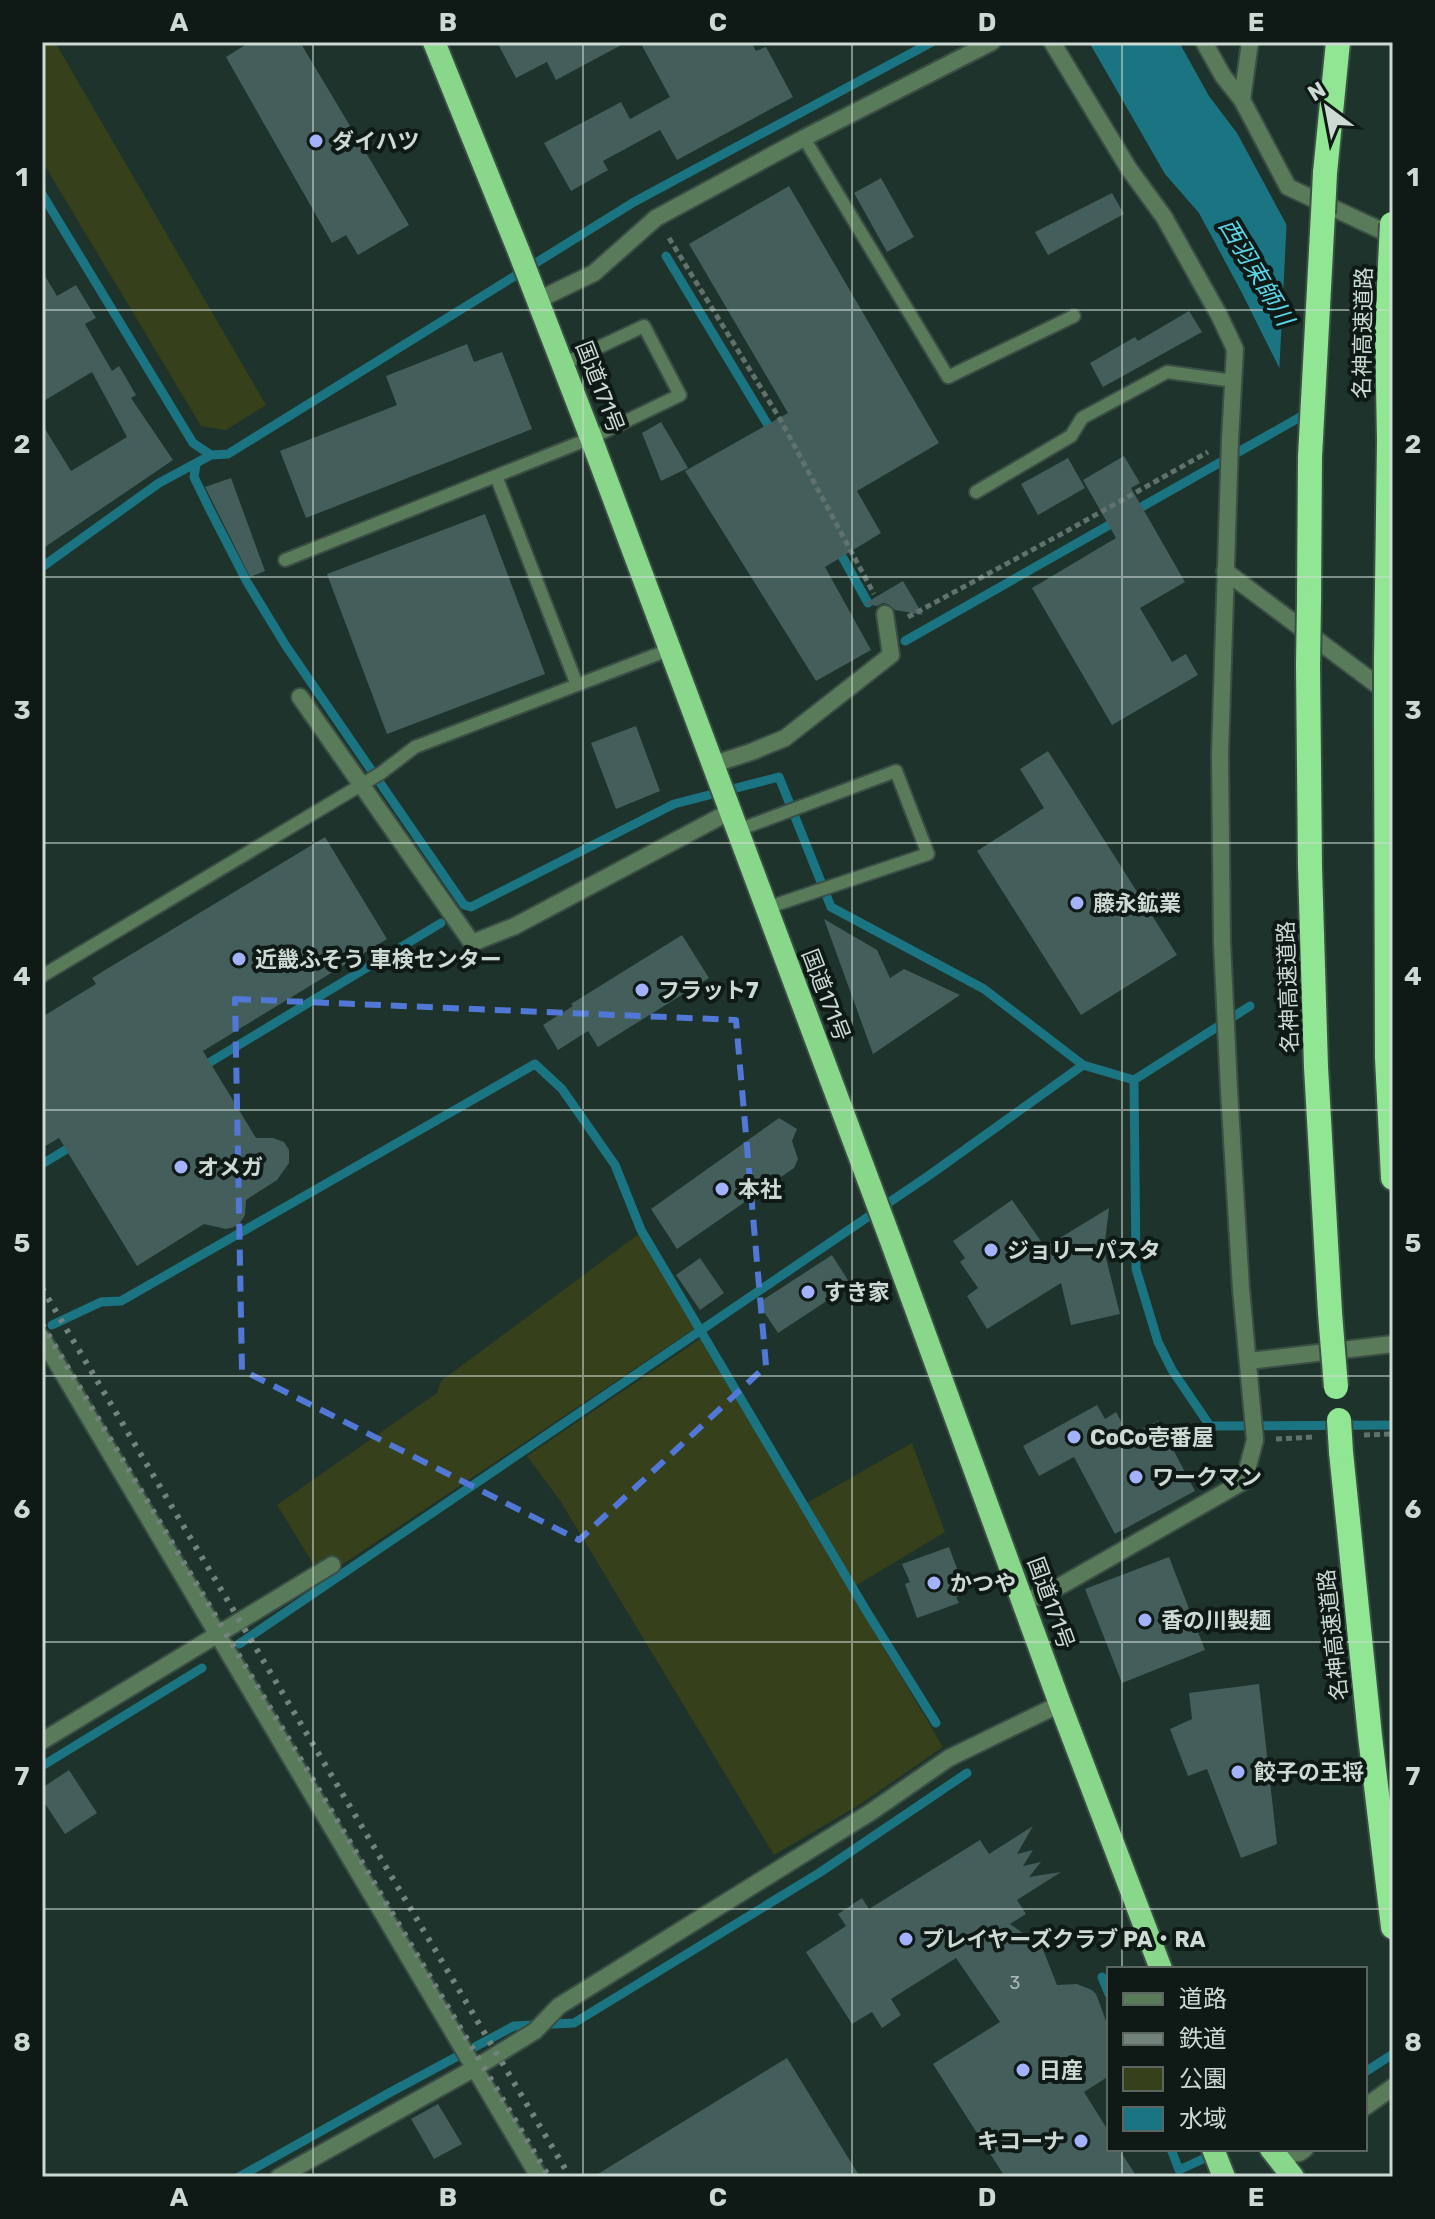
<svg xmlns="http://www.w3.org/2000/svg" width="1435" height="2219" font-family="Rubik,'Noto Sans JP',sans-serif">
<style>
.green{fill:#36401b}
.water{fill:#1b7482}
.pier{fill:#1e332b}
.lines{fill:none;stroke-linecap:round;stroke-linejoin:round}
.stream{stroke:#1b7482;stroke-width:9}
.building{fill:#445e5b}
.service-casing{stroke:#3a4e46;stroke-width:16}
.minor-casing{stroke:#3a4e46;stroke-width:20}
.tertiary-casing{stroke:#3a4e46;stroke-width:20}
.trunk-casing{stroke:#3a4e46;stroke-width:26}
.motorway-casing{stroke:#3a4e46;stroke-width:28}
.path{stroke:#60726b;stroke-width:5;stroke-dasharray:6 4;stroke-linecap:butt}
.service{stroke:#5a7b5a;stroke-width:12}
.minor{stroke:#5a7b5a;stroke-width:16}
.tertiary{stroke:#5a7b5a;stroke-width:16}
.trunk{stroke:#88d78a;stroke-width:22}
.motorway{stroke:#90e692;stroke-width:24}
.rail{stroke:#72837c;stroke-width:6;stroke-dasharray:4 8;stroke-linecap:butt}
.motorway-bridge-casing{stroke:#3a4e46;stroke-width:28;stroke-linecap:butt}
.motorway-bridge{stroke:#90e692;stroke-width:24}
.marked{fill:none;stroke:#5278d7;stroke-width:6;stroke-dasharray:16 10;stroke-linejoin:round}
.grid{fill:none;stroke:#cddad4;stroke-width:2;stroke-opacity:0.55}
.poi-dot{fill:#a4b2fc;stroke:#0f1915;stroke-width:3}
.labels{text-anchor:middle;dominant-baseline:central;stroke-width:8;stroke-linejoin:round;paint-order:stroke}
.number-label{font-size:18px;fill:#abbbb6}
.poi-label{font-size:22px;font-weight:bold;fill:#cddad4;stroke:#0f1915;text-anchor:start}
.street-label{font-size:22px;fill:#cddad4;stroke:#0f1915}
.water-label{font-size:24px;font-style:italic;fill:#5ad5e9;stroke:#0f1915}
.neatline{fill:none;stroke:#cddad4;stroke-width:3}
.grid-label{font-size:26px;text-anchor:middle;font-weight:bold;fill:#cddad4}
</style>
<rect width="100%" height="100%" fill="#1e332b"/>
<path class="green" d="M42,42H55L266,405L226,430L201,426L42,161Z
M640,1233L697,1327L322,1578L277,1505L437,1393L441,1381Z
M700,1339L943,1747L859,1805L774,1855L561,1502L527,1456Z
M912,1443L945,1532L855,1586L807,1503Z"/>
<path class="water" d="M1089,42H1179L1209,96L1237,133L1393,422V597L1242,293L1199,213L1165,174Z"/>
<path class="pier" d="M1287,216L1393,413L1389,598L1279,376Z"/>
<g class="lines">
<path class="stream" d="M42,194L193,443L211,455L228,454L634,202L932,42
M666,256L774,435
M196,465L194,477L209,508L247,582L286,646L464,905L471,907L674,804L779,777L831,907L984,989L1083,1065L1134,1080L1250,1006
M1131,513L1309,412
M838,549L868,603
M42,567L159,483L211,455
M905,641L1118,520
M202,1067L441,923
M1134,1080L1136,1269L1158,1342L1172,1370L1210,1426L1393,1425
M42,1164L77,1143
M52,1325L101,1302L121,1301L535,1064L562,1089L615,1165L641,1230L867,1612L936,1723
M239,1644L931,1174L1083,1065
M42,1766L202,1668
M1102,1977L1109,1994
M1365,2072L1393,2054
M1171,2149L1179,2170L1214,2154
M239,2177L389,2093L514,2026L574,2023L819,1873L967,1773"/>
</g>
<path class="building" d="M250,42H300L409,225L358,255L346,235L332,243L226,57Z
M497,42H627L556,80L547,62L516,78Z
M640,42H751L756,51L766,47L793,97L677,160L660,130L603,161L608,170L571,191L544,143L621,102L630,119L670,97Z
M881,178L914,237L887,252L854,193Z
M789,186L939,443L857,491L881,533L825,567L871,650L816,681L685,471L788,413L689,244Z
M1112,193L1124,214L1048,255L1035,232Z
M42,271L57,296L76,285L96,318L85,324L112,371L119,366L136,395L131,398L173,460L42,549V424L71,471L127,437L92,372L42,402Z
M1189,311L1202,332L1103,387L1090,363L1135,337L1138,341Z
M467,344L474,362L502,352L532,429L306,518L280,451L397,405L386,376Z
M661,422L688,468L661,481L642,433Z
M1124,456L1140,483L1131,488L1185,582L1140,608L1172,662L1186,654L1198,675L1112,725L1032,588L1116,538L1083,480Z
M1068,458L1085,488L1038,515L1021,484Z
M231,478L265,571L250,577L205,487Z
M485,514L545,674L387,734L327,574Z
M903,581L923,615L895,610L888,604L883,603L877,606L864,604Z
M636,726L660,791L616,809L591,743Z
M1048,751L1177,955L1081,1015L977,851L1044,808L1020,769Z
M325,837L387,939L203,1051L256,1138H273L284,1142L289,1150V1163L277,1180L246,1200L245,1215L240,1223L234,1227L226,1229L204,1224L137,1266L59,1138L42,1148V1017L96,984L92,978Z
M824,919L877,950L890,978L904,969L960,995L873,1054Z
M682,935L709,978L598,1047L588,1031L558,1050L543,1025L573,1006L571,1004Z
M779,1118L797,1129L792,1141L798,1159L794,1168L677,1249L651,1209Z
M1012,1200L1045,1247L1109,1208L1104,1250L1120,1314L1071,1325L1061,1283L987,1329L967,1296L978,1288L960,1262L965,1258L953,1241Z
M832,1255L851,1285L778,1333L758,1303Z
M700,1258L724,1293L700,1310L676,1275Z
M1097,1405L1105,1419L1116,1412L1129,1436L1158,1421L1195,1491L1115,1534L1074,1457L1039,1476L1023,1446Z
M949,1547L966,1593L956,1597L959,1603L917,1618L905,1584L910,1582L902,1564Z
M1169,1557L1205,1650L1122,1683L1085,1589Z
M1259,1684L1277,1844L1241,1858L1207,1769L1188,1776L1170,1729L1192,1719L1189,1693Z
M69,1770L97,1813L65,1834L42,1799V1788Z
M1033,1826L1017,1854L1033,1850L1023,1866L1041,1862L1029,1877L1061,1872L1017,1900L1026,1914L1010,1924L1042,1947L1057,1985L1077,1984L1092,1990L1096,1994L1109,2029V2076L1084,2092L1109,2132V2149H1119L1137,2177H1005L933,2064L1000,2022L956,1958L891,1999L901,2015L882,2028L872,2012L852,2024L806,1952L846,1926L838,1914L862,1898L869,1909L980,1840L989,1854Z
M787,2058L860,2177H593Z
M438,2104L462,2144L434,2159L411,2119Z"/>
<g class="lines">
<defs>
<path id="service" d="M804,138L948,377L1074,316
M496,476L577,685
M976,492L1071,436L1082,418L1167,372L1234,381
M285,560L591,438L680,395L644,326L563,364
M738,830L896,771L928,854L766,908
M42,976L381,773L415,747L671,649"/>
<path id="minor" d="M1204,42L1223,76L1242,100
M1250,42L1242,100L1288,187L1393,236
M1225,571L1392,696
M300,697L472,943L515,926L731,811
M714,764L751,752L785,738L891,655L885,614
M1249,1361L1393,1344
M1023,1603L1062,1585L1244,1481L1255,1440L1241,1289L1229,1090L1222,942L1220,754L1230,440L1235,349L1219,315L1164,217L1129,169L1052,42
M42,1741L332,1565
M1365,2107L1393,2087
M1281,2163L1297,2151L1299,2153L1305,2149
M279,2177L475,2068L535,2031L559,2006L871,1812L949,1758L1060,1704"/>
<path id="tertiary" d="M538,300L594,273L656,218L804,138L992,42
M42,1338L539,2177"/>
<path id="trunk" d="M434,42L519,252L591,438L891,1241L1060,1704L1161,1969
M1213,2149L1224,2177
M1271,2149L1293,2177"/>
<path id="motorway" d="M1325,173L1338,42
M1309,602L1310,457L1323,213
M1386,660L1389,440L1387,331L1390,264
M1308,665L1310,867L1316,1067L1330,1313
M1386,723L1387,1058L1393,1178
M1341,1452L1370,1736L1393,1927"/>
</defs>
<use href="#service" class="service-casing"/>
<use href="#minor" class="minor-casing"/>
<use href="#tertiary" class="tertiary-casing"/>
<use href="#trunk" class="trunk-casing"/>
<use href="#motorway" class="motorway-casing"/>
<path class="path" d="M669,238L780,419L874,594
M908,617L1056,537L1208,452
M1364,1435L1393,1434
M1276,1439L1314,1437"/>
<use href="#service" class="service"/>
<use href="#minor" class="minor"/>
<use href="#tertiary" class="tertiary"/>
<use href="#trunk" class="trunk"/>
<use href="#motorway" class="motorway"/>
<path class="rail" d="M42,1288L570,2177
M42,1324L549,2177"/>
<defs>
<path id="motorway-bridge" d="M1323,213L1325,173
M1390,264L1392,224
M1386,660V723
M1308,665L1309,602
M1330,1313L1336,1387
M1339,1420L1341,1452"/>
</defs>
<use href="#motorway-bridge" class="motorway-bridge-casing"/>
<use href="#motorway-bridge" class="motorway-bridge"/>
</g>
<path class="marked" d="M235,999L736,1020L766,1366L579,1540L242,1370Z"/>
<path class="grid" d="M313,42V2177M583,42V2177M852,42V2177M1122,42V1969M42,310H1393M42,577H1393M42,843H1393M42,1110H1393M42,1376H1393M42,1642H1393M42,1909H1393M1122,2149V2177"/>
<g class="poi-dot">
<circle cx="316" cy="141" r="8"/>
<circle cx="1077" cy="903" r="8"/>
<circle cx="239" cy="959" r="8"/>
<circle cx="642" cy="990" r="8"/>
<circle cx="181" cy="1167" r="8"/>
<circle cx="722" cy="1189" r="8"/>
<circle cx="991" cy="1250" r="8"/>
<circle cx="808" cy="1292" r="8"/>
<circle cx="1074" cy="1437" r="8"/>
<circle cx="1136" cy="1477" r="8"/>
<circle cx="934" cy="1583" r="8"/>
<circle cx="1145" cy="1620" r="8"/>
<circle cx="1238" cy="1772" r="8"/>
<circle cx="906" cy="1939" r="8"/>
<circle cx="1023" cy="2070" r="8"/>
<circle cx="1081" cy="2141" r="8"/>
</g>
<g class="labels">
<g class="number-label">
<text x="1015" y="1983">3</text>
</g>
<g class="poi-label">
<text x="332" y="141">ダイハツ</text>
<text x="1093" y="903">藤永鉱業</text>
<text x="255" y="959">近畿ふそう 車検センター</text>
<text x="658" y="990">フラット7</text>
<text x="197" y="1167">オメガ</text>
<text x="738" y="1189">本社</text>
<text x="1007" y="1250">ジョリーパスタ</text>
<text x="824" y="1292">すき家</text>
<text x="1090" y="1437">CoCo壱番屋</text>
<text x="1152" y="1477">ワークマン</text>
<text x="950" y="1583">かつや</text>
<text x="1161" y="1620">香の川製麺</text>
<text x="1254" y="1772">餃子の王将</text>
<text x="922" y="1939">プレイヤーズクラブ PA・RA</text>
<text x="1039" y="2070">日産</text>
<text x="1065" y="2141" text-anchor="end">キコーナ</text>
</g>
<g class="street-label">
<text transform="translate(1363 333) rotate(-89)">名神高速道路</text>
<text transform="translate(600 387) rotate(69)">国道171号</text>
<text transform="translate(1288 987) rotate(-92)">名神高速道路</text>
<text transform="translate(826 995) rotate(69)">国道171号</text>
<text transform="translate(1051 1603) rotate(70)">国道171号</text>
<text transform="translate(1333 1635) rotate(-96)">名神高速道路</text>
</g>
<g class="water-label">
<text transform="translate(1256 272) rotate(59)">西羽束師川</text>
</g>
</g>
<rect width="1435" height="2219" fill="none" stroke="#0f1915" stroke-width="88"/>
<rect x="1107" y="1967" width="260" height="184" fill="#0f1915" stroke="#5b6661" stroke-width="2"/>
<rect x="1123" y="1993" width="40" height="12" fill="#5a7b5a" stroke="#5b6661" stroke-width="2"/>
<text x="1179" y="2007" font-size="24" fill="#cddad4">道路</text>
<rect x="1123" y="2033" width="40" height="12" fill="#72837c" stroke="#5b6661" stroke-width="2"/>
<text x="1179" y="2047" font-size="24" fill="#cddad4">鉄道</text>
<rect x="1123" y="2067" width="40" height="24" fill="#36401b" stroke="#5b6661" stroke-width="2"/>
<text x="1179" y="2087" font-size="24" fill="#cddad4">公園</text>
<rect x="1123" y="2107" width="40" height="24" fill="#1b7482" stroke="#5b6661" stroke-width="2"/>
<text x="1179" y="2127" font-size="24" fill="#cddad4">水域</text>
<g transform="translate(1327 108) rotate(328)" stroke="#0f1915" stroke-width="6" paint-order="stroke">
<path d="M0-6L14 30L0 20L-14 30Z" fill="#cddad4"/>
<text y="-12" font-size="22" font-weight="bold" text-anchor="middle" fill="#cddad4">N</text>
</g>
<rect x="44" y="44" width="1347" height="2131" class="neatline"/>
<g class="grid-label">
<text x="179" y="31">A</text>
<text x="448" y="31">B</text>
<text x="718" y="31">C</text>
<text x="987" y="31">D</text>
<text x="1256" y="31">E</text>
<text x="22" y="186">1</text>
<text x="1413" y="186">1</text>
<text x="22" y="453">2</text>
<text x="1413" y="453">2</text>
<text x="22" y="719">3</text>
<text x="1413" y="719">3</text>
<text x="22" y="985">4</text>
<text x="1413" y="985">4</text>
<text x="22" y="1252">5</text>
<text x="1413" y="1252">5</text>
<text x="22" y="1518">6</text>
<text x="1413" y="1518">6</text>
<text x="22" y="1785">7</text>
<text x="1413" y="1785">7</text>
<text x="22" y="2051">8</text>
<text x="1413" y="2051">8</text>
<text x="179" y="2206">A</text>
<text x="448" y="2206">B</text>
<text x="718" y="2206">C</text>
<text x="987" y="2206">D</text>
<text x="1256" y="2206">E</text>
</g>
</svg>
